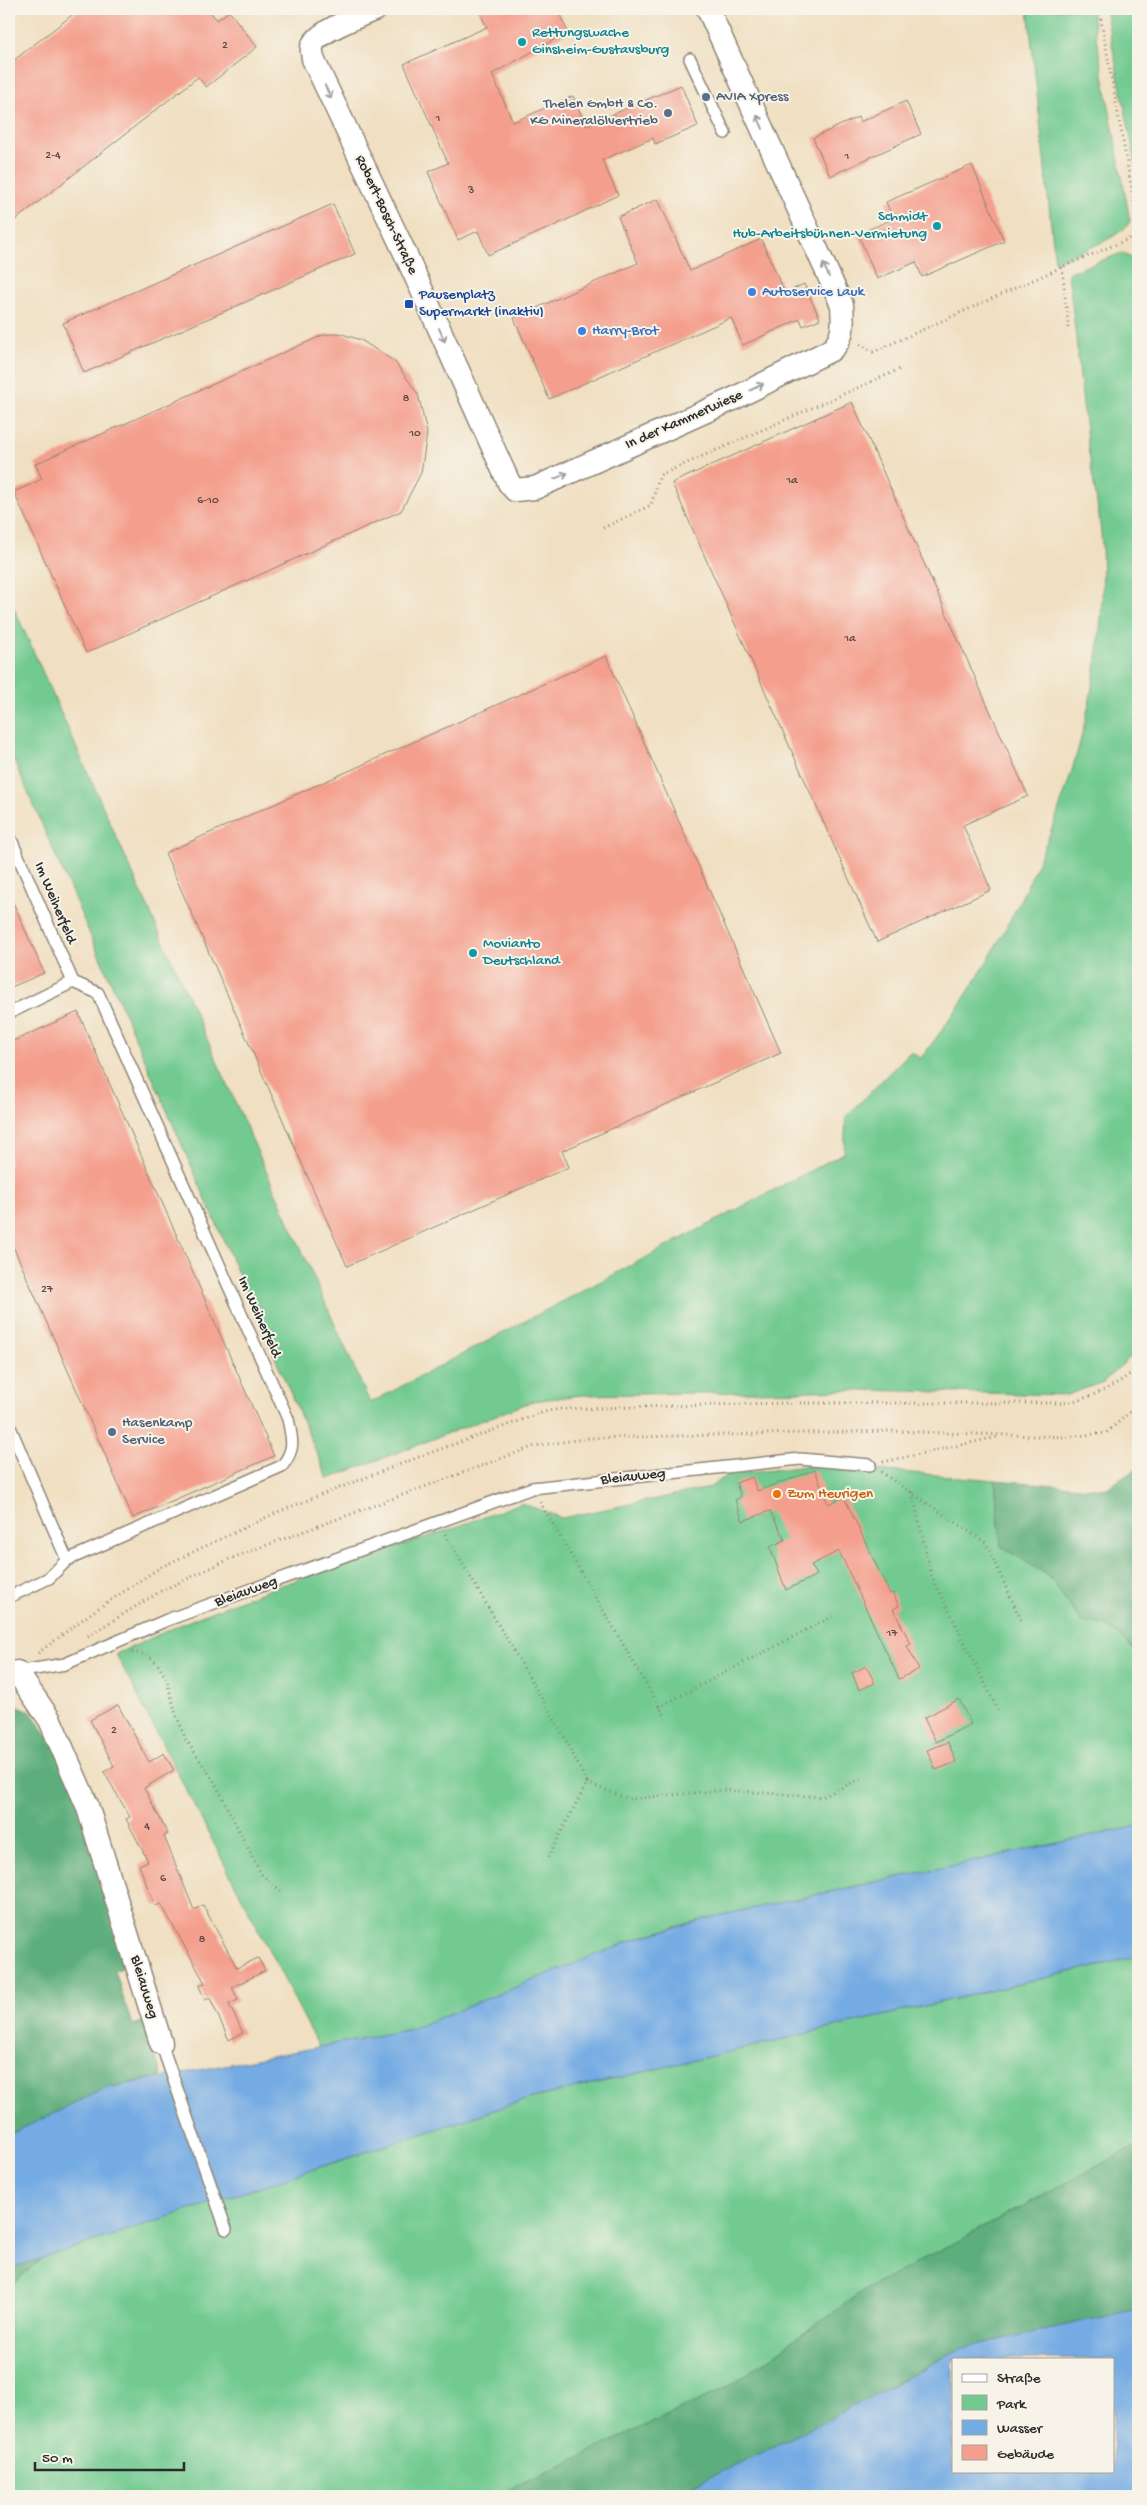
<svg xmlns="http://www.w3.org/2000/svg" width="1147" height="2505" font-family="'Gochi Hand',sans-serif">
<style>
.green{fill:#72ca91;stroke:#4e7a5e}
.forest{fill:#5dae7b;stroke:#446c53}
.water{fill:#74abe3;stroke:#506b87;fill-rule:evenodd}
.building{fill:#f49f8d}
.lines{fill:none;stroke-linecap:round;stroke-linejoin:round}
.lane-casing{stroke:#8e8576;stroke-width:14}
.street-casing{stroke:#8e8576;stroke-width:25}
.path{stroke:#8e8576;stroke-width:3;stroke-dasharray:1 4;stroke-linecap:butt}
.lane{stroke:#fff;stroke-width:11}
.street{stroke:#fff;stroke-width:22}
.oneway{stroke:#a0a0a0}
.culture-dot{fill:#0f9aa8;stroke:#f7f3e8;stroke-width:2}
.service-dot{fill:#5c6f8a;stroke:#f7f3e8;stroke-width:2}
.shop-dot{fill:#3f7fe0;stroke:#f7f3e8;stroke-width:2}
.transit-dot{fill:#1a4fb4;stroke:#f7f3e8;stroke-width:2}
.food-dot{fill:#e8710a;stroke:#f7f3e8;stroke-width:2}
.labels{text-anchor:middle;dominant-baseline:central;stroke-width:4;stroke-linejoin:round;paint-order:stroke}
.number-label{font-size:12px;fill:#5d4844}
.culture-label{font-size:15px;fill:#0d838f;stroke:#f7f3e8;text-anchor:start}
.service-label{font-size:15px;fill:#4e5e75;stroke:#f7f3e8;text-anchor:start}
.street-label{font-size:15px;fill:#2b2b2b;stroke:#f7f3e8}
.shop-label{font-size:15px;fill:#366cbe;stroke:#f7f3e8;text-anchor:start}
.transit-label{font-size:15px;fill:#164399;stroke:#f7f3e8;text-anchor:start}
.food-label{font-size:15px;fill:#c56008;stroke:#f7f3e8;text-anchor:start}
</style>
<rect width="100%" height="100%" fill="#f7f3e8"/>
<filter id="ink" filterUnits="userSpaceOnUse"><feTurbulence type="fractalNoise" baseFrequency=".02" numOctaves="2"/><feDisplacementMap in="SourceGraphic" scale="10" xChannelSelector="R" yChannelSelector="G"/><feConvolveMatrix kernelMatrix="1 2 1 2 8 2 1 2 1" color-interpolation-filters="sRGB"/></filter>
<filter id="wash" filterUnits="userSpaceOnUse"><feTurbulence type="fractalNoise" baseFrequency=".0096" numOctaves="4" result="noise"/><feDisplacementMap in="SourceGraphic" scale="20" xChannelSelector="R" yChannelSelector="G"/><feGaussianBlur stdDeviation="1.12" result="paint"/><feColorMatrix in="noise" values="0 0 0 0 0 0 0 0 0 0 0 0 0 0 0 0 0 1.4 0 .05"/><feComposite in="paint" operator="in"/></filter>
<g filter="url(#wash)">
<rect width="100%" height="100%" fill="#f0dfc1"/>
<path class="green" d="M1028,9H1091L1130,221C1123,238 1072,254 1055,262Z
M1105,9H1133L1138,35V175Z
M1122,253L1133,259L1138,272V1350L1103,1382L1067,1395L862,1390L581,1395L533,1401L328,1479L9,749V597L370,1403L844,1153L846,1117L910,1052L921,1058C1031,918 1111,727 1102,546C1100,510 1091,474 1087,439C1080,384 1076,328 1068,273Z
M817,1465L995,1480L1001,1546L1049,1576L1081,1622L1106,1625L1138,1653V1826L712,1917L638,1938L436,2021L411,2029L320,2049L116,1654C148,1640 180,1624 213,1611C314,1570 420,1543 521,1503L562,1518L709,1488L728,1475Z
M1138,1956V2145L860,2293L732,2385L496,2496H9V2287L42,2258L528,2099Z"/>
<path class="forest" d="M1138,1468V1653L1106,1625L1081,1622L1049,1576L1001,1546L995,1480L1105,1489Z
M12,1703L30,1711L52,1742L84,1809L129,1965L115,1971L132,2025L145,2021L162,2076L106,2088L9,2135V1704Z
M1138,2145V2309L959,2349L828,2420L671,2496H496L732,2385L860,2293Z
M42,2258L9,2287V2269Z"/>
<path class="water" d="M1138,1826V1956L528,2099L9,2269V2135L106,2088L411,2029L638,1938L712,1917Z
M1138,2309V2496H671L828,2420L959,2349ZM953,2359H1113V2471H953Z"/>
<g id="blocks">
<path class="building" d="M80,9H208L217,20L229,11L257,47L206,87L198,77L9,225V64Z
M478,9H557L568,32L492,74L513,122L573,96L586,126L681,85L698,126L655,144L653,138L602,160L618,195L558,224L488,255L478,231L458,240L428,172L448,163L404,64L487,27Z
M906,101L921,134L830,176L813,138L858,117L860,122Z
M972,165L1004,241L922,277L916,262L877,279L858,234L893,219L886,202Z
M658,199L690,271L761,239L785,293L804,284L820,319L803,326L800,319L743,345L731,318L549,399L514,318L638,263L618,217Z
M333,204L355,254L84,373L63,323Z
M339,333L361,340L395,362L418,394L427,433L421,473L401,511L86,653L14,492L42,479L35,464L323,335Z
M852,402L1028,796L963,825L991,890L877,942L672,483Z
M606,656L781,1053L562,1151L569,1167L347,1266L165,853Z
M9,893L44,973L9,988Z
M78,1012L274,1456L133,1518L9,1237V1043Z
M815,1470L828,1504L844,1497L890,1594L893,1593L899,1606L893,1609L911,1644L907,1646L919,1669L899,1679L839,1551L811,1565L817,1575L786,1590L770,1547L785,1540L770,1511L743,1521L735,1500L741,1497L736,1483L752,1477L757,1491Z
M866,1666L875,1683L859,1690L852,1673Z
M959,1699L971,1724L936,1742L924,1718Z
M118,1705L149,1762L164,1753L174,1770L144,1788L168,1834L164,1836L194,1910L203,1905L237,1968L258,1958L265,1971L232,1987L238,2000L229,2004L243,2033L229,2040L210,1998L205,2000L199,1986L205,1983L161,1904L155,1906L139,1865L148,1861L126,1819L130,1817L104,1772L114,1766L90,1720Z
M948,1742L956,1762L936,1770L927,1750Z"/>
</g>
</g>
<g filter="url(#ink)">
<use href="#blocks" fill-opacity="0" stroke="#8e8576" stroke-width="1"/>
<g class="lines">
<defs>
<path id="lane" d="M690,59L725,133
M9,835L73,982L9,1013
M9,1425L67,1560
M9,1597L49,1578L67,1560L282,1466C296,1448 292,1440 288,1419L98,993L73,982
M17,1672L65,1664L167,1620L532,1488L800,1459L870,1465
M161,2043L226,2229"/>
<path id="street" d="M376,9C362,15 315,32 312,47C311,51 313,56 313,59L405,253L509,483L515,490L535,488L733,399L831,350C845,338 843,321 842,305L708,9
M9,1677L17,1672L50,1720L87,1805L161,2043"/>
</defs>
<use href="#lane" class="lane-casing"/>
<use href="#street" class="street-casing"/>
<path class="path" d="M1099,9L1138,224
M1137,9L1138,14
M1062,267L1069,331
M860,344L873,352L1062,267L1138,235
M603,528L651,505L660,475L900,369
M883,1462L997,1437
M881,1472L986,1543L1021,1620
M912,1492L932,1577L998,1710
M540,1502L666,1718
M445,1534L565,1738L587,1783L547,1859
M88,1636L161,1591L232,1558L535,1446L589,1438L890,1431L1065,1437L1106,1433L1138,1405
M132,1652L147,1655L157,1663L166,1678L176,1714L186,1740L214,1781L261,1874L281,1891
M38,1653L94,1611L161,1567L280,1511L424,1455L544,1412L560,1409L784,1403H1064C1093,1398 1115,1386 1138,1368
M659,1707L833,1616
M587,1783L629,1799L724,1790L822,1797L862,1778"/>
<use href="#lane" class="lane"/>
<use href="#street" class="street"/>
</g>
<defs><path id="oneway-shaft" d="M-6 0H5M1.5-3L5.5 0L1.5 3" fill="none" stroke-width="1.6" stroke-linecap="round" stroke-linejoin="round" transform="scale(1.25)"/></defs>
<g class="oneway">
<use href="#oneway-shaft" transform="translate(328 92) rotate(65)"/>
<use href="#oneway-shaft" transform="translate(760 122) rotate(-114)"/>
<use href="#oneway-shaft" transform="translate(826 270) rotate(-114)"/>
<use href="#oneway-shaft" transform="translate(442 335) rotate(66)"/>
<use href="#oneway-shaft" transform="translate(757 387) rotate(-27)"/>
<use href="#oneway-shaft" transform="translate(561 476) rotate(-24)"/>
</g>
</g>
<g class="culture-dot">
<circle cx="522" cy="42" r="5"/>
<circle cx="937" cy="226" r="5"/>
<circle cx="473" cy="953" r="5"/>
</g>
<g class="service-dot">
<circle cx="706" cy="97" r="5"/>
<circle cx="668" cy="113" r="5"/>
<circle cx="112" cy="1432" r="5"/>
</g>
<g class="shop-dot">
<circle cx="752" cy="292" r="5"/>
<circle cx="582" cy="331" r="5"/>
</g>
<rect class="transit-dot" x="404" y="299" width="10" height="10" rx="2.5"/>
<circle class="food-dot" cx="777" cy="1494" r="5"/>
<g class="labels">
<g class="number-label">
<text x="225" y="46">2</text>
<text x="438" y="119">1</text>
<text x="53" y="156">2-4</text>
<text x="847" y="157">1</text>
<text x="471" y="191">3</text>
<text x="406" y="399">8</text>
<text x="415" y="434">10</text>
<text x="792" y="481">1a</text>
<text x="208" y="501">6-10</text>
<text x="850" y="639">1a</text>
<text x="47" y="1290">27</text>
<text x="892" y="1634">17</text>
<text x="114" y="1731">2</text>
<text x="147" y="1827">4</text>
<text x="163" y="1879">6</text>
<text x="202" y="1940">8</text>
</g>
<g class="culture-label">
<text x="532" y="33">Rettungswache<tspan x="532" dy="17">Ginsheim-Gustavsburg</tspan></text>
<text x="927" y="217" text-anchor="end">Schmidt<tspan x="927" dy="17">Hub-Arbeitsbühnen-Vermietung</tspan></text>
<text x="483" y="944">Movianto<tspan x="483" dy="17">Deutschland</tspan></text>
</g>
<g class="service-label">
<text x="716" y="97">AVIA Xpress</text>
<text x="658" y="104" text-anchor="end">Thelen GmbH &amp; Co.<tspan x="658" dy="17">KG Mineralölvertrieb</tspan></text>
<text x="122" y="1423">Hasenkamp<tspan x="122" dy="17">Service</tspan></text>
</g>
<g class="street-label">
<text transform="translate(386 215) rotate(65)">Robert-Bosch-Straße</text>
<text transform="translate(684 420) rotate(-24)">In der Kammerwiese</text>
<text transform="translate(55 903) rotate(67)">Im Weiherfeld</text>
<text transform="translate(259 1317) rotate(66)">Im Weiherfeld</text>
<text transform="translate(633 1477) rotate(-6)">Bleiauweg</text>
<text transform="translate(246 1592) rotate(-20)">Bleiauweg</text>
<text transform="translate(144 1987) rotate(73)">Bleiauweg</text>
</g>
<g class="shop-label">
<text x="762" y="292">Autoservice Lauk</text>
<text x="592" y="331">Harry-Brot</text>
</g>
<g class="transit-label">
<text x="419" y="295">Pausenplatz<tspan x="419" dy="17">Supermarkt (inaktiv)</tspan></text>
</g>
<g class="food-label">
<text x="787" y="1494">Zum Heurigen</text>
</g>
</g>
<rect width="1147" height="2505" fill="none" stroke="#f7f3e8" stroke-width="30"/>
<rect x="952" y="2358" width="162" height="115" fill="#f7f3e8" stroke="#a5a39c"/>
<rect x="962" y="2374" width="25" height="8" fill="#ffffff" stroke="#a5a39c"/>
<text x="997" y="2382" font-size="15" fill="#2b2b2b">Straße</text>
<rect x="962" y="2395" width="25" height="15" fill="#72ca91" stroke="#a5a39c"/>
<text x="997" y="2408" font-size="15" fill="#2b2b2b">Park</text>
<rect x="962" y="2420" width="25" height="15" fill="#74abe3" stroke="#a5a39c"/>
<text x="997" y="2432" font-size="15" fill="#2b2b2b">Wasser</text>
<rect x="962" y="2445" width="25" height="15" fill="#f49f8d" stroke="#a5a39c"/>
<text x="997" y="2458" font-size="15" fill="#2b2b2b">Gebäude</text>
<path d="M35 2462v8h149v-8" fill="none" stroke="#2b2b2b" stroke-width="2.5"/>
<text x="42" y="2462" font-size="15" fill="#2b2b2b" stroke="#f7f3e8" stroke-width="4" paint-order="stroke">50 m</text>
</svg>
